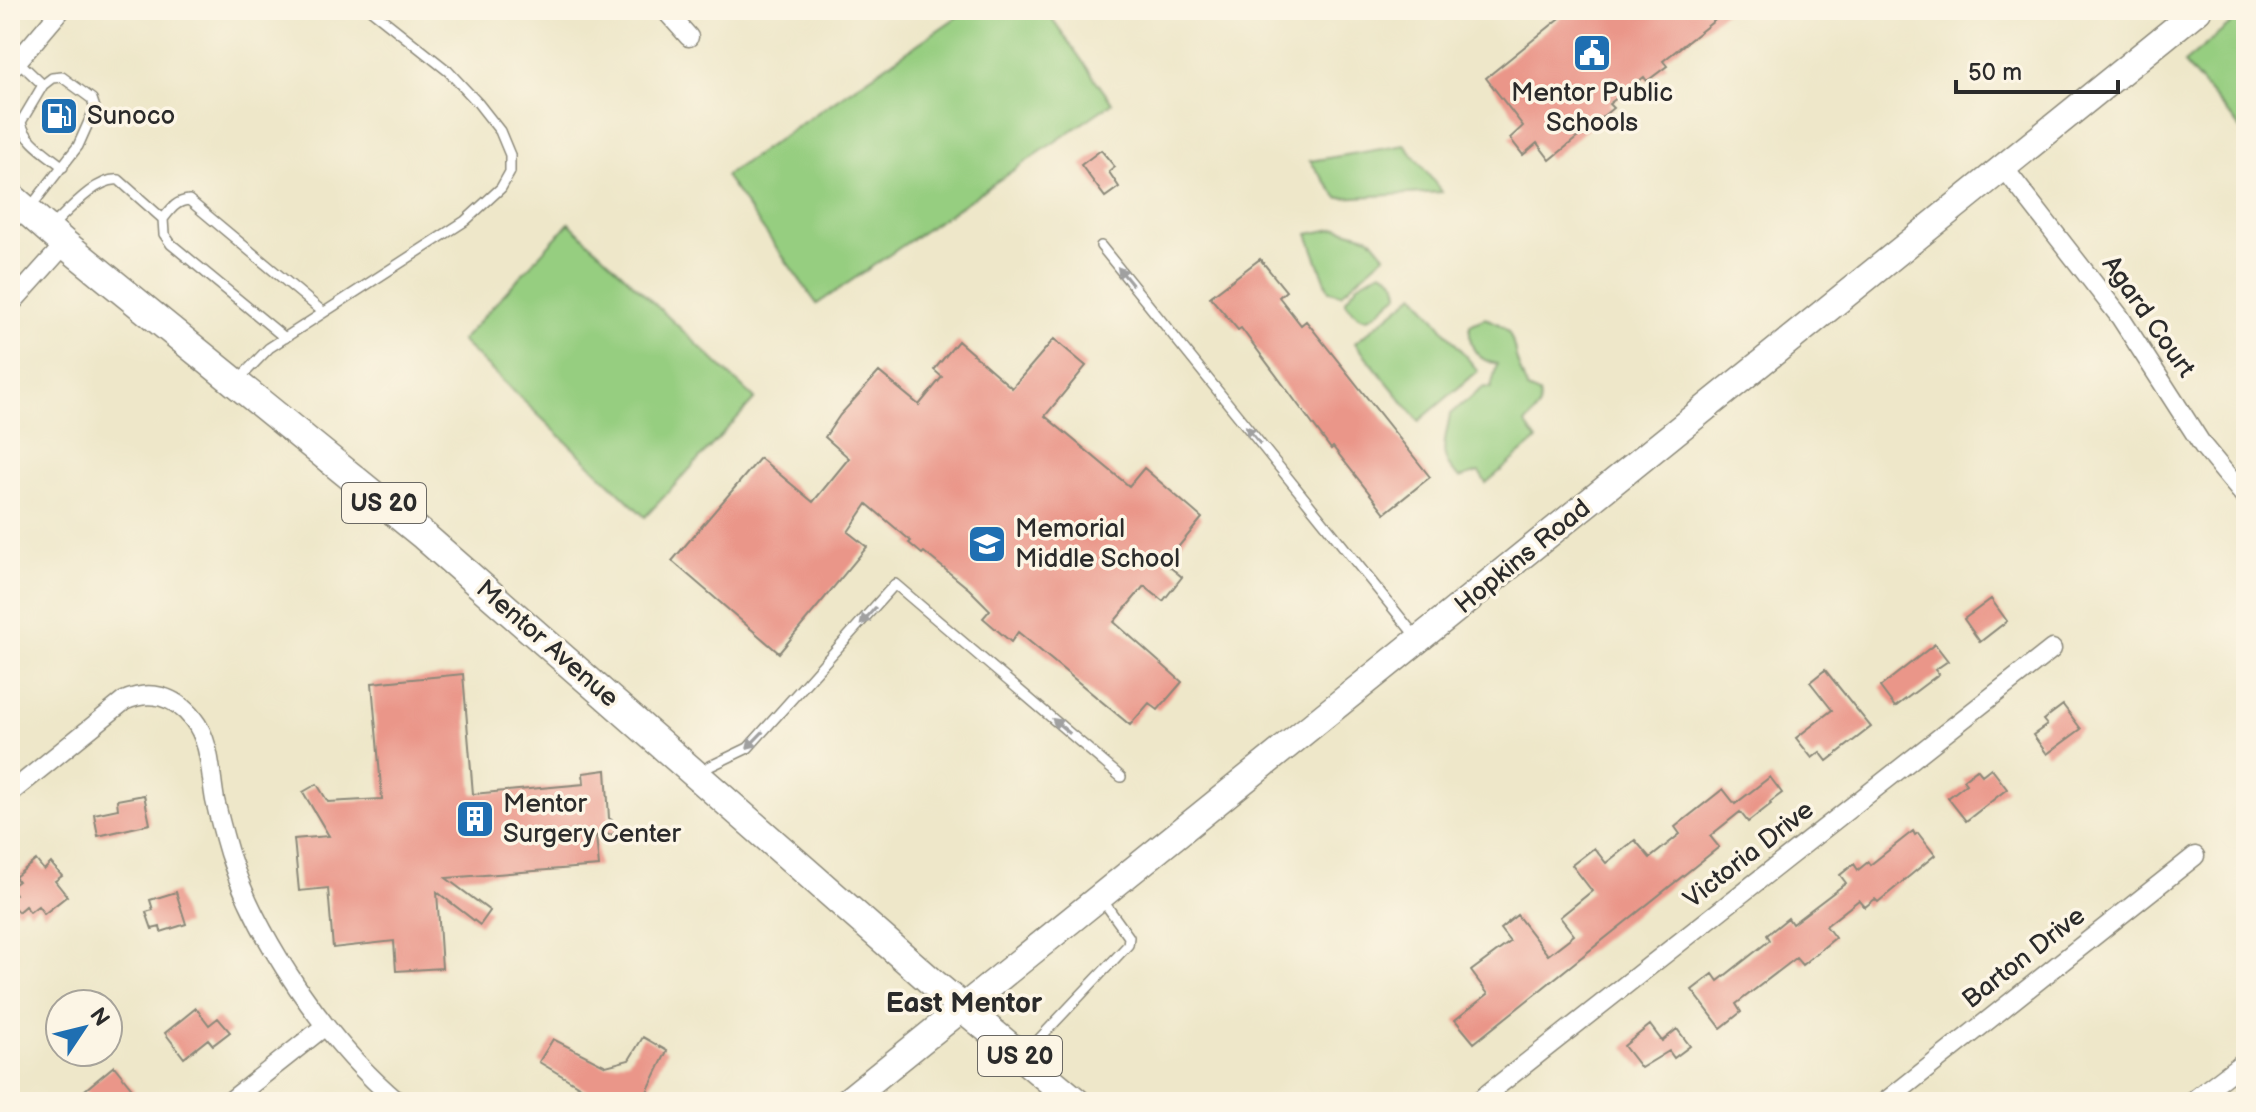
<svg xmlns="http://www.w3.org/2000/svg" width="2256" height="1112" font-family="'Balsamiq Sans',sans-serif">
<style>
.green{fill:#96ce80;stroke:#607c56;stroke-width:2}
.building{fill:#ea9689}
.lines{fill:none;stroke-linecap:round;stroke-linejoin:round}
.lane-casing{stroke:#8c897a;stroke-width:12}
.street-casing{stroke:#8c897a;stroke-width:21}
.secondary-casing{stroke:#8c897a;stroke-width:29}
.primary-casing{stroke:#8c897a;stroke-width:31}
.lane{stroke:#fff;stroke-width:9}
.street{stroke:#fff;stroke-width:18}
.secondary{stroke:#fff;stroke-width:26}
.primary{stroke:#fff;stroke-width:28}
.oneway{fill:#a0a0a0}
.labels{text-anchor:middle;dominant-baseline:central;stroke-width:7;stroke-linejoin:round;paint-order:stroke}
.shield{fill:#fcf5e5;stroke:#6a6863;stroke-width:2}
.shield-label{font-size:24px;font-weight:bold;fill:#2b2b2b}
.poi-label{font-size:26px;fill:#2b2b2b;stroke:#fcf5e5;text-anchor:start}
.street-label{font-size:26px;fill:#2b2b2b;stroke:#fcf5e5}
.neighbourhood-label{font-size:28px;font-weight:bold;fill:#2b2b2b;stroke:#fcf5e5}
</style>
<rect width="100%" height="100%" fill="#fcf5e5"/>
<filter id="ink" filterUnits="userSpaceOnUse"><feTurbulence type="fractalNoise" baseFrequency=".0125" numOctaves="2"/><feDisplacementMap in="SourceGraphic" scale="16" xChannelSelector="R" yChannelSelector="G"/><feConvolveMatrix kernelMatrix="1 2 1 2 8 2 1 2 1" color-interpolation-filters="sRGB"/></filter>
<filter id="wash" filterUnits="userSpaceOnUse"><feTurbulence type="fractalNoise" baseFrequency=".006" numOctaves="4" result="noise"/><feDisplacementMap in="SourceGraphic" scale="32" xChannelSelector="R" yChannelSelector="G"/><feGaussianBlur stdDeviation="1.8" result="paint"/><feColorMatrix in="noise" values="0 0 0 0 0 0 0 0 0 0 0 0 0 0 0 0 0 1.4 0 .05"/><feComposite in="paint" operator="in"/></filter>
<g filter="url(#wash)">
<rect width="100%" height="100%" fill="#eee7c9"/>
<path class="green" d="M967,10H1046L1112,103L817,304L725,176Z
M2246,11V135L2184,63Z
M1405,145L1442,192L1338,198L1310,161Z
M569,223L755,399L645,517L461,341Z
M1338,228L1370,237L1385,255L1341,294L1329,291L1308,234Z
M1381,271C1393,276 1398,281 1399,294C1375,310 1369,335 1345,301L1358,284Z
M1415,294L1478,371L1419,421L1355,343Z
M1485,318C1509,326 1512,334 1516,357C1518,367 1524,378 1527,389L1539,394C1543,408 1533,415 1525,424L1537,440L1486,483L1479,472L1460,478C1435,457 1446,441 1450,414L1484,387L1491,388L1497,364C1476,360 1468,346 1470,325Z"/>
<g id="blocks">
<path class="building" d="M1570,10H1728L1663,61L1667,66L1647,81L1644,77L1609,104L1613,108L1550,160L1537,143L1523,155L1510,138L1523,126L1486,78Z
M1101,150L1115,167L1109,172L1119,187L1105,197L1081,165Z
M1260,259L1286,291L1279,297L1301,325L1306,321L1430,477L1385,513L1333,447L1331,449L1241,328L1238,330L1210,297Z
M1054,339L1086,366L1045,416L1129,486L1144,468L1202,518L1165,563L1182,577L1163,601L1144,586L1114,622L1182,682L1158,710L1149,703L1130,725L1018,632L1011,642L983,618L990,610L969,589L924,552L922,554L909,543L911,541L867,504L848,532L867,547L779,653L672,561L760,458L813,502L849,458L825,437L840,415L879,372L919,405L942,377L934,370L958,341L1012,388Z
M1991,599L2007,621L1980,642L1964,619Z
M1935,644L1948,661L1935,670L1939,674L1895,707L1880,687Z
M1825,670L1871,727L1827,761L1820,752L1812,758L1796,738L1832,710L1810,682Z
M463,674L473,794L584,784L583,773L606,770L609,818L613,821L615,834L596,836L599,866L446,878L490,911L480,925L437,892L442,968L396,971L394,941L333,948L328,888L299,891L294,839L329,836L303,792L317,784L328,802L382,799L372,683Z
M2063,705L2081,729L2047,754L2033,735L2047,725L2043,720Z
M1991,768L2007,789L1966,821L1948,798L1966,784L1963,780L1977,769L1982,775Z
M1770,777L1782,793L1770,802L1771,804L1748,822L1740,812L1710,836L1719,847L1474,1043L1455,1020L1488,994L1471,971L1510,942L1500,929L1517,915L1548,955L1574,935L1560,917L1592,891L1572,865L1594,848L1606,863L1635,840L1650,858L1680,834L1675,827L1723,789L1735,804Z
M144,795L150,824L98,836L94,814L118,809L117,800Z
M1913,831L1915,835L1918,833L1935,855L1878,902L1875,899L1865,907L1859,900L1826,926L1835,938L1802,965L1796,958L1736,1004L1741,1012L1721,1028L1692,990L1713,974L1718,981L1770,940L1767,935L1788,918L1792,924L1846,883L1840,875L1854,864L1858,870L1868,862L1870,865Z
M36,860L44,870L51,863L62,876L55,881L67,896L44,914L38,906L30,912L25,906L18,912L10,903V898L15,894L10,887L18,881L15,877Z
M176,892L186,924L161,932L160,927L152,929L146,912L153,910L150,900Z
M196,1008L209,1025L218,1018L230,1032L213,1045L208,1039L184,1058L165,1033Z
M1650,1025L1662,1041L1677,1029L1690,1046L1674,1058L1669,1051L1641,1068L1624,1046Z
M643,1037L667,1051L642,1102H585L589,1092L539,1062L553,1039L606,1066L629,1060Z
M114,1066L134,1091L129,1095L135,1102H94L85,1090Z"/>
</g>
</g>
<g filter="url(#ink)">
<use href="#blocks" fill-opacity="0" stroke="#8c897a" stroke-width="2"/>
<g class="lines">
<defs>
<path id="lane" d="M18,61L43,85L52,78L62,77L92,99L95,108L78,146L29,209
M43,85L21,122C24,141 49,155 63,167
M163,219L164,234L171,244L285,338
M51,227C67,212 97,177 119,180L163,219C171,209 176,201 189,200L323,312
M1101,246L1417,638
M239,379L269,348L465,221L501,188L510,172V155L500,131L478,103L448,71L371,10
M698,772L748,748L895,584L1121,777
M1023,1056L1128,945L1129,937L1101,898"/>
<path id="street" d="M665,10L689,37
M10,70L61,10
M2004,168L2120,317L2203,446L2246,498
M10,305L65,244
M10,793L124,701C150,689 175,696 193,719C211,741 210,773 215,800C219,818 224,836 229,853C257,940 328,1043 398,1102
M229,1102L325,1026
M1477,1102L2052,649
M1885,1102L2195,856
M2191,1102L2246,1060"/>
<path id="secondary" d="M846,1102L2198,10"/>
<path id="primary" d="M10,196L65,244L424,536L933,983L1076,1102"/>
</defs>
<use href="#lane" class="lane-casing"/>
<use href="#street" class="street-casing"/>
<use href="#secondary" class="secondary-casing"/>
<use href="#primary" class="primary-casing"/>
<use href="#lane" class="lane"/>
<use href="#street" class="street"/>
<use href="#secondary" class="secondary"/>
<use href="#primary" class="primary"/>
</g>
<defs><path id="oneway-solid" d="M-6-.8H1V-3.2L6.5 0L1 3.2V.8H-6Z" transform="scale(2)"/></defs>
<g class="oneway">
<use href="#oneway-solid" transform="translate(1125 276) rotate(-129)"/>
<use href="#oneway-solid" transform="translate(1253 435) rotate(-129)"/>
<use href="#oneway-solid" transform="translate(868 616) rotate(131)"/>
<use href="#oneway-solid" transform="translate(1061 726) rotate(-140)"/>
<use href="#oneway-solid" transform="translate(755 740) rotate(134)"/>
</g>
</g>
<defs>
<symbol id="civic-square" viewBox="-11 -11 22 22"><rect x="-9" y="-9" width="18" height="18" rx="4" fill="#1f6fb2" stroke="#fcf5e5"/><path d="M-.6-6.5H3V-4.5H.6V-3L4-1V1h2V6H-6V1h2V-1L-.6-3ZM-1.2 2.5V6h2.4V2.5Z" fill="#fff"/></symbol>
<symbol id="fuel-square" viewBox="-11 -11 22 22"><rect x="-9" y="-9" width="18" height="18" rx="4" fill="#1f6fb2" stroke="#fcf5e5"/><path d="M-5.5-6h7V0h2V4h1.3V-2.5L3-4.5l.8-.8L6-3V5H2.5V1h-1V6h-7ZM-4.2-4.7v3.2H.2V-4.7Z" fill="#fff"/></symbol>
<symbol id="school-square" viewBox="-11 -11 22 22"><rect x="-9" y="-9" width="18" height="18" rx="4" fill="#1f6fb2" stroke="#fcf5e5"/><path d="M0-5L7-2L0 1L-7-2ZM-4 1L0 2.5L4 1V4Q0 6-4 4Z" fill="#fff"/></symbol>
<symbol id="building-square" viewBox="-11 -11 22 22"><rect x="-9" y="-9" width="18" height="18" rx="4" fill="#1f6fb2" stroke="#fcf5e5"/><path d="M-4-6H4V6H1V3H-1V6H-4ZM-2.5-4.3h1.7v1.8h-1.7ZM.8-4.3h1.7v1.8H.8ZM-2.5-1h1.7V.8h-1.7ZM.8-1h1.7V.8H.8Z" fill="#fff"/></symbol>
</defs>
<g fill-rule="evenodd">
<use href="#civic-square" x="1570" y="31" width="44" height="44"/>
<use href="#fuel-square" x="37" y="94" width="44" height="44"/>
<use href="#school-square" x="965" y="522" width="44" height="44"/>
<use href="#building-square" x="453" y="797" width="44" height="44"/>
</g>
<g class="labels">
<g class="shield">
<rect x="342" y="483" width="84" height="40" rx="6"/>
<rect x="978" y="1036" width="84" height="40" rx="6"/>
</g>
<g class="shield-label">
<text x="384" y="503">US 20</text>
<text x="1020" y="1056">US 20</text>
</g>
<g class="poi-label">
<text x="1592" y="93" text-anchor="middle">Mentor Public<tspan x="1592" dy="30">Schools</tspan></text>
<text x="87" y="116">Sunoco</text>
<text x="1015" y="529">Memorial<tspan x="1015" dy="30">Middle School</tspan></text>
<text x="503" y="804">Mentor<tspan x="503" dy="30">Surgery Center</tspan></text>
</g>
<g class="street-label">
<text transform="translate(2148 317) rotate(55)">Agard Court</text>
<text transform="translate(1523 557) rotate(-39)">Hopkins Road</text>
<text transform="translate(547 644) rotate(41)">Mentor Avenue</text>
<text transform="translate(1749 855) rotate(-38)">Victoria Drive</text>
<text transform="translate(2024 958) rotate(-38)">Barton Drive</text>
</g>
<g class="neighbourhood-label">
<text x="964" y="1003">East Mentor</text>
</g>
</g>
<rect width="2256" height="1112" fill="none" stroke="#fcf5e5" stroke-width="40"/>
<g transform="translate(84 1028) rotate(55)"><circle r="38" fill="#fcf5e5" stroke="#a8a49b" stroke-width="2"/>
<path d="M0-6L14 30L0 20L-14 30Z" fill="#1f6fb2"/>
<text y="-12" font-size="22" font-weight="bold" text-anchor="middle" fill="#2b2b2b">N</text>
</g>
<path d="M1956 80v12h162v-12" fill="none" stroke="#2b2b2b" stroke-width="4"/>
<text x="1968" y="80" font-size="24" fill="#2b2b2b" stroke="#fcf5e5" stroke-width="6" paint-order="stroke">50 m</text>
</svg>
